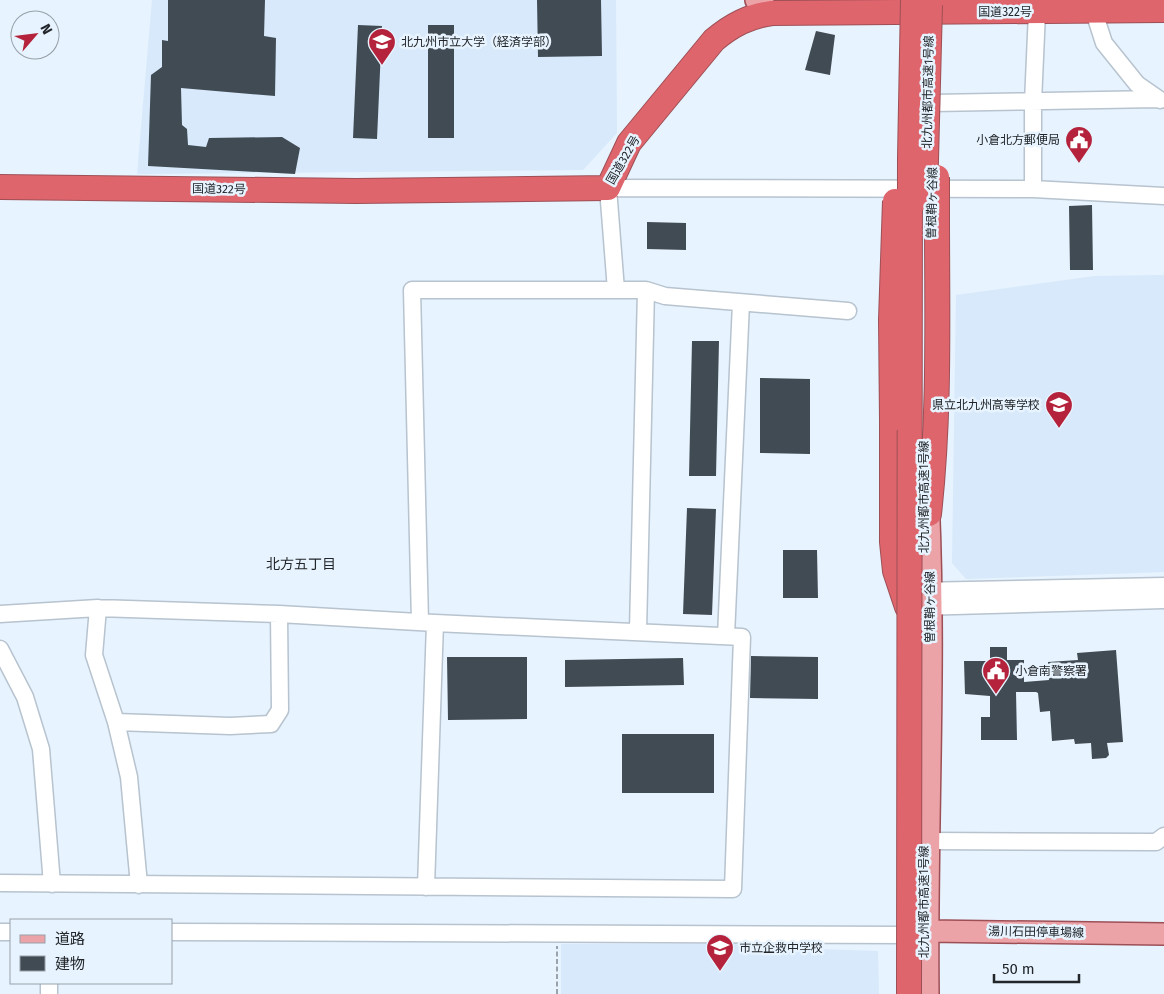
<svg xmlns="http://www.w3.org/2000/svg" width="1164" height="994" font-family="'Fira Sans','Noto Sans JP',sans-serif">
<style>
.built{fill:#d7e9fa}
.building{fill:#414b54}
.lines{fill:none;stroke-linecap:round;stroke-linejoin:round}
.minor-casing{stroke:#b7c3ce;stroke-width:19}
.major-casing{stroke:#9d4f56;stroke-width:24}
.highway-casing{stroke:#9d4f56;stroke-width:26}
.path{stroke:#9aa3ac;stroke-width:2;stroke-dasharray:5 2.5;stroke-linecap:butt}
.minor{stroke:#fff;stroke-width:16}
.major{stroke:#eca3a7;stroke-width:21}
.highway{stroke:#df656d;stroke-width:24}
.highway-bridge-casing{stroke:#9d4f56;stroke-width:26;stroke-linecap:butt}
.highway-bridge{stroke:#df656d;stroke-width:24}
.labels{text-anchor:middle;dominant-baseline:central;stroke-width:5;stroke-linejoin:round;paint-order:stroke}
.street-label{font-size:12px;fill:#22262a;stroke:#e7f3fe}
.poi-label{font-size:12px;fill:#22262a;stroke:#e7f3fe;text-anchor:start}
.neighbourhood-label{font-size:14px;fill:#22262a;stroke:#e7f3fe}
</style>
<rect width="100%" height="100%" fill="#e7f3fe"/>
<path class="built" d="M152,0H616L617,133L583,170L137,174Z
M1164,275V572L966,579L952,563L956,295L1095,276Z
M561,944H804L817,949L878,951L879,994H561Z"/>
<path class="building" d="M168,0H265L264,36L276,38L275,96L181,88L182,125L187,129L188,145L206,147L209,138L282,137L300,148L295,174L148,166L151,75L162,67V40L168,41Z
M537,0H601L602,56L538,57Z
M358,25L382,26L377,139L353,138Z
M428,25H454V138H428Z
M816,31L835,35L830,75L805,70Z
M1092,205L1093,270H1070L1069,206Z
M647,222L686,223V250L647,249Z
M692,341H719L716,476H689Z
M760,378L810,379V454L760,453Z
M687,508L716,509L712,615L683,614Z
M783,550H817L818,598H783Z
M990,647H1007V660H1024V682L1049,680L1048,662L1078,660L1077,653L1116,650L1123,742L1107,743L1109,755L1106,758L1092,759L1091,743L1075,744L1074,739L1052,741L1050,711L1040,712L1038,693L1036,692H1016L1017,740H981V717H990V696L965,694L964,661H990Z
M751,656L818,657V699L750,698Z
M447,657H527V719L448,720Z
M683,658L684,685L565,687V660Z
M622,734H714V793H622Z"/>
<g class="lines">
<defs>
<path id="minor" d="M1094,12L1104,43L1137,84L1160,100
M933,103L1158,99
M1033,189V102L1037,12
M616,290L608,188L1033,189L1164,196
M919,591L1164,586
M919,607L1164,600
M98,608L94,655L116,722L129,777L139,885
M0,614L98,608L279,614L435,623L742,637L733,889L0,883
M420,622L412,290H646L665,296L848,311
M638,631L646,290
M726,636L741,303
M0,649L25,697L41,749L52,884
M116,722L230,726L271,724L280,710L279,614
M927,841L1156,842L1164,836
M426,887L435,623
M0,932H11
M171,932L908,935
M49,994V983"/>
<path id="major" d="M756,0L772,13
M913,934L928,931L1164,934
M928,994C926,828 936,662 928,496"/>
<path id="highway" d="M0,187L356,191L608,188L629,143L714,40C732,25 749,16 772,13L1164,10
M892,419V542L895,571L907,607
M929,514C940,415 937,316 937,216"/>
</defs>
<use href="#minor" class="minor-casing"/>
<use href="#major" class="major-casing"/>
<use href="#highway" class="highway-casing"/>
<path class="path" d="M557,994V946"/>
<use href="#minor" class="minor"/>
<use href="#major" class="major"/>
<use href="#highway" class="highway"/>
<defs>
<path id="highway-bridge" d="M937,177V216
M925,198L930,5
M892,419L891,320L895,201
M909,994L910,158L913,0"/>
</defs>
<use href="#highway-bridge" class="highway-bridge-casing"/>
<use href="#highway-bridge" class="highway-bridge"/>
</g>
<defs>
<symbol id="university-pin" viewBox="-11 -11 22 30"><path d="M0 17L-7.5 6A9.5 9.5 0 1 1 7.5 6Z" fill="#b4223b" stroke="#e7f3fe"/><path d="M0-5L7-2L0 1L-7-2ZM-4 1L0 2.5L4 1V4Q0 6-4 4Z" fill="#fff"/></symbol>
<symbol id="civic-pin" viewBox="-11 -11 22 30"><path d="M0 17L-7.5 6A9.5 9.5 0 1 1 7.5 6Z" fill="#b4223b" stroke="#e7f3fe"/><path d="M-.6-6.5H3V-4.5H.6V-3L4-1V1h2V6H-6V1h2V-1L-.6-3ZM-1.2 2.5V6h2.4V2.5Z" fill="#fff"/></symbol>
<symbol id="school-pin" viewBox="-11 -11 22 30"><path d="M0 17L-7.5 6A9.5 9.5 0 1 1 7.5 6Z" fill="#b4223b" stroke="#e7f3fe"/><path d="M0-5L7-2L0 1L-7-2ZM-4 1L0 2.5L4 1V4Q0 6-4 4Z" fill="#fff"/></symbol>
</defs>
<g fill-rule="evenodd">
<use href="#university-pin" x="366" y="26" width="32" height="43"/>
<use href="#civic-pin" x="1063" y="124" width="32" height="43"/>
<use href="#school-pin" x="1043" y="389" width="32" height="43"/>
<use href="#civic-pin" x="980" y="655" width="32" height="43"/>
<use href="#school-pin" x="704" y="932" width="32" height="43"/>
</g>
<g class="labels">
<g class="street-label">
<text x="1005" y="12">国道322号</text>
<text transform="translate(928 92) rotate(-89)">北九州都市高速1号線</text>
<text transform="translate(623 160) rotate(-60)">国道322号</text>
<text transform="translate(219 189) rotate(1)">国道322号</text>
<text transform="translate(932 203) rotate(-89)">曽根鞘ヶ谷線</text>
<text transform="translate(924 497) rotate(-90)">北九州都市高速1号線</text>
<text transform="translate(930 607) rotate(-90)">曽根鞘ヶ谷線</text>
<text transform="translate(924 902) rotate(-90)">北九州都市高速1号線</text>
<text transform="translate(1036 932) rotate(1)">湯川石田停車場線</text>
</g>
<g class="poi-label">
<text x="401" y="42">北九州市立大学（経済学部）</text>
<text x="1060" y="140" text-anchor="end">小倉北方郵便局</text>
<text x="1040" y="405" text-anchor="end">県立北九州高等学校</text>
<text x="1015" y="671">小倉南警察署</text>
<text x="739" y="948">市立企救中学校</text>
</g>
<g class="neighbourhood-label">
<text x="301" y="564">北方五丁目</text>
</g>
</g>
<rect x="10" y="919" width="162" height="65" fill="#e7f3fe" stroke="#98a1a9"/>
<rect x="20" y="935" width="25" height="8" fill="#eca3a7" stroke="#98a1a9"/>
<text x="55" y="944" font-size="15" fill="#22262a">道路</text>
<rect x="20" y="956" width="25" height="15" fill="#414b54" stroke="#98a1a9"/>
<text x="55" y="969" font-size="15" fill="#22262a">建物</text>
<g transform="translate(35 35) rotate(62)"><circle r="24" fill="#e7f3fe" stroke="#98a1a9"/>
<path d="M0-4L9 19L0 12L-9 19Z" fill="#b4223b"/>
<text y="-8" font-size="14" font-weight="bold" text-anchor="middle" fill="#22262a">N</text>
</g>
<path d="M994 974v8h85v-8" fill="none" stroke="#22262a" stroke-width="2.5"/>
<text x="1002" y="974" font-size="15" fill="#22262a" stroke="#e7f3fe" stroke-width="4" paint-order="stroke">50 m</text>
</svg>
